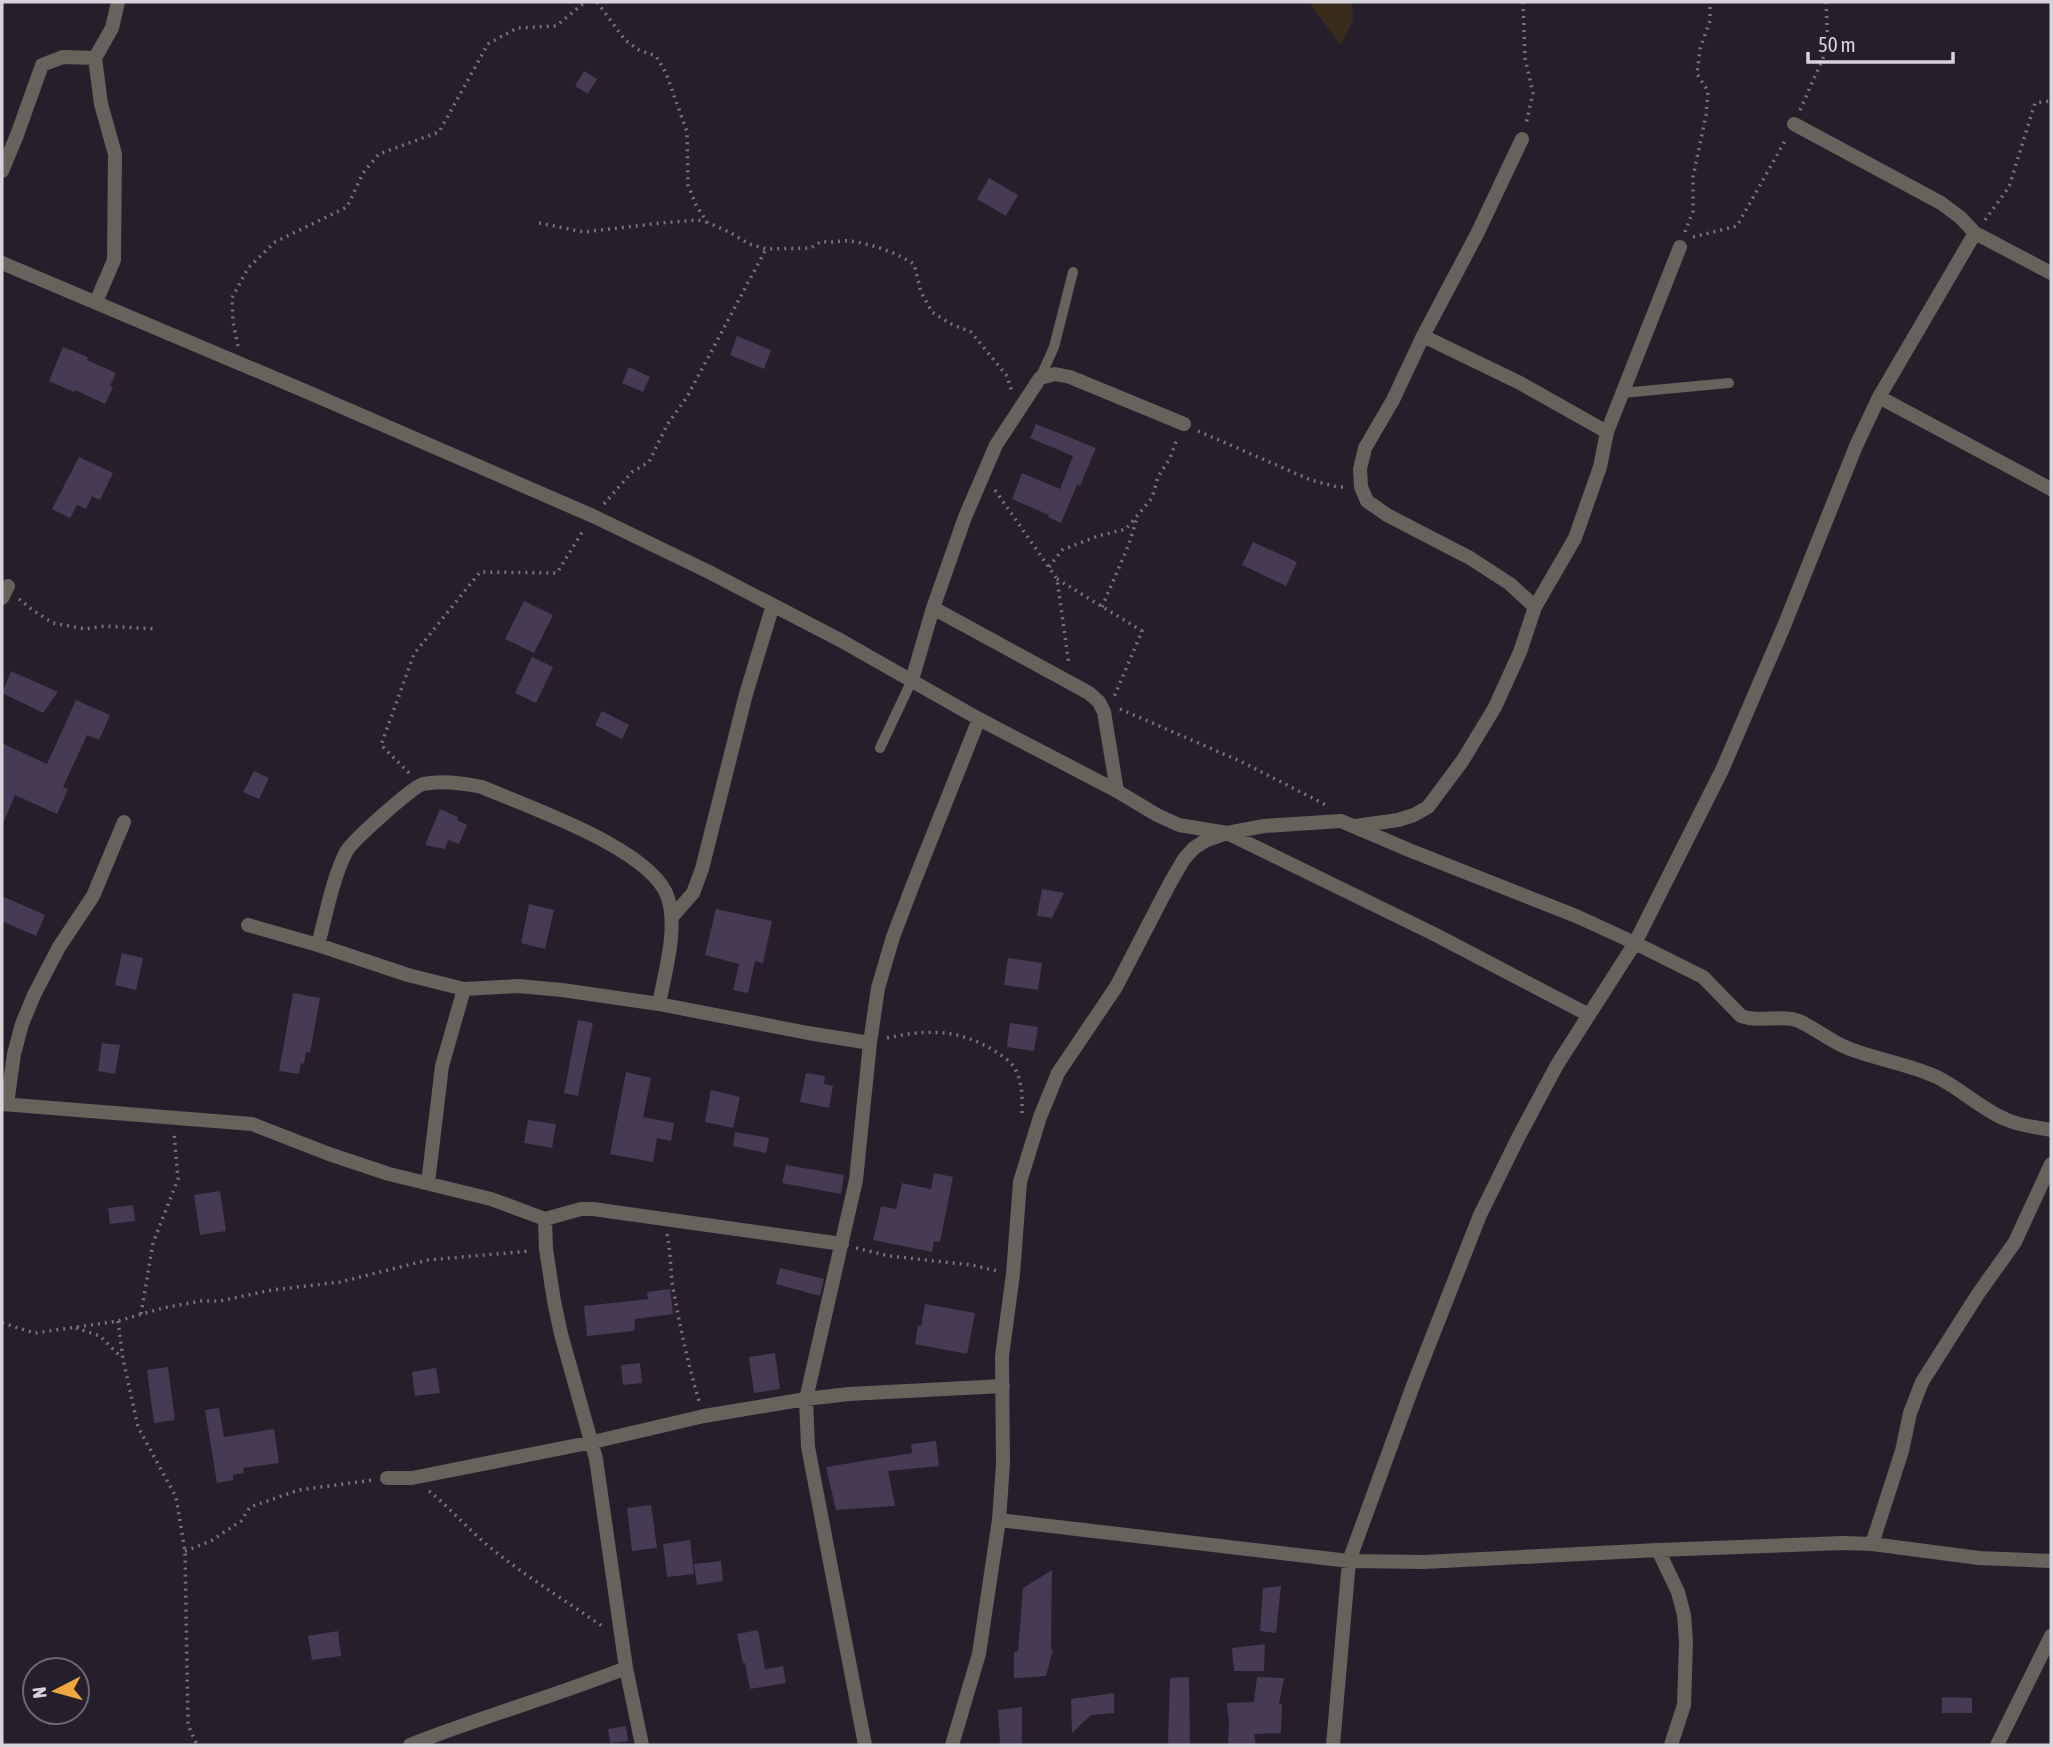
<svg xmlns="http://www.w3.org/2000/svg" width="2053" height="1747" font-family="'Asap Condensed',sans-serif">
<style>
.green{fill:#392c1c}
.building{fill:#463a54}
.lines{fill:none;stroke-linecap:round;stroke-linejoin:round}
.path{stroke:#77727c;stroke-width:3.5;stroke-dasharray:2 5;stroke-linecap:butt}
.service{stroke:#66625c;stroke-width:10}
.minor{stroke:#66625c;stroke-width:14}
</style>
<rect width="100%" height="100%" fill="#251f2b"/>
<path class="green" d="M1310,2H1352L1353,20L1341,45L1313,8Z"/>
<path class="building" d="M584,71L597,79L588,94L575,86Z
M989,178L1018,195L1006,216L977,199Z
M737,336L771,350L764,369L730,355Z
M63,347L88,357L87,360L116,373L110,386L113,387L105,404L75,390L74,392L49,381Z
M629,367L650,377L643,392L622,383Z
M1036,424L1096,448L1080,486L1077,485L1061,523L1048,517L1049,515L1012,499L1022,473L1060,489L1073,456L1030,438Z
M79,457L113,473L100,500L92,496L86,509L77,505L70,518L52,509Z
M1253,542L1297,562L1286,586L1242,565Z
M524,601L553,615L534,653L505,639Z
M532,657L553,667L536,703L515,693Z
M11,671L58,692L43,713L2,693Z
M76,700L110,715L99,740L87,735L63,787L68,789L57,814L15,795L2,826V743L47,764Z
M602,711L629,725L622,739L595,725Z
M254,771L269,778L259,799L243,792Z
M440,809L458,817L457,820L467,825L459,844L448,840L445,849L425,845Z
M1042,889L1064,893L1052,918L1037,916Z
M2,896L45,915L36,936L2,921Z
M529,904L554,910L545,949L521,943Z
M716,909L772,921L763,963L755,961L748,993L733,990L739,964L705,955Z
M122,953L143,958L136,990L115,985Z
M1008,958L1042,963L1038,990L1004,985Z
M293,993L320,998L310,1053L306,1052L304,1064L301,1063L299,1074L279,1071Z
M578,1020L593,1023L578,1096L564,1093Z
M1010,1023L1038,1027L1034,1051L1007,1047Z
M102,1043L120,1045L115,1074L98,1071Z
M626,1072L651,1078L643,1117L674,1123L671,1141L657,1138L653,1162L610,1154Z
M806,1073L825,1076L824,1084L833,1086L829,1108L800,1102Z
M711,1090L740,1097L733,1128L705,1122Z
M528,1120L556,1124L552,1148L524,1143Z
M735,1132L769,1138L766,1153L733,1146Z
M786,1165L844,1175L841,1194L782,1183Z
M934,1173L953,1177L940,1242L934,1241L932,1252L873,1240L881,1206L896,1209L902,1183L931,1189Z
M220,1191L226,1231L200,1235L194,1195Z
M133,1205L135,1221L110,1224L108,1208Z
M780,1268L824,1279L820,1296L776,1284Z
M670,1289L673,1314L635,1319L634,1331L587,1336L584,1306L648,1299L647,1292Z
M925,1304L975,1313L967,1354L915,1344L918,1326H921Z
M775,1353L780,1389L754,1393L749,1357Z
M640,1363L642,1383L623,1385L621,1365Z
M168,1367L175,1420L154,1423L147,1370Z
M436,1368L440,1393L415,1396L412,1372Z
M219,1408L224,1437L274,1429L279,1463L243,1468L244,1473L233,1475V1480L217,1483L205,1410Z
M936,1441L939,1466L888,1471L895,1506L836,1510L826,1467L912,1453L911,1444Z
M651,1505L657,1548L632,1551L627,1508Z
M690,1540L694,1574L667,1577L663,1544Z
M721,1561L723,1581L697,1585L694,1564Z
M1052,1570L1051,1650H1053L1046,1676L1014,1678V1652L1018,1651L1023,1588Z
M1281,1586L1276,1633L1260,1631L1263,1588Z
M758,1630L765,1669L783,1666L786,1683L750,1689L745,1663H743L737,1634Z
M338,1631L341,1656L312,1660L308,1636Z
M1265,1644L1264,1671H1234L1232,1648Z
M1189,1677L1190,1745H1168L1170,1678Z
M1257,1677L1284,1678L1279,1704H1282L1281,1733L1254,1734L1256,1745H1228L1229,1723L1227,1703L1254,1702Z
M1114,1693V1713L1091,1715L1072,1733L1071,1699Z
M1942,1697L1972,1698V1713H1942Z
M1022,1707V1745H1000L998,1710Z
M626,1726L628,1741L610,1743L608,1729Z"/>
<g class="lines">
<path class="path" d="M597,2L625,40L639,50L656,56L666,73L687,132L688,185L696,205L707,222L731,233L749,244L766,249L811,248L822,241C832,244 840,240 850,241C872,244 895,252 914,264L921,292L932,312L949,323L971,332L1007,376L1012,392
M1523,2L1525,58L1533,93L1526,124
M1800,110L1828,47L1826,2
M1985,220L2009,187L2035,103L2051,101
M539,223L584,232L661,223L698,220L706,222
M1685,232L1693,211V177L1706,115L1708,91L1697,74L1700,49L1710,21V2
M1693,237L1737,226L1786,139
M238,346L233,322L232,298L248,268L275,242L347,207L363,173L379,154L439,132L488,44L517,28L556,26L585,2
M1198,431L1311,480L1338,487H1347
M995,490L1057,579L1069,665
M604,504L632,472L649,462L667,425L687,397L766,249
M1049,567L1062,550L1098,536L1126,529L1152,498L1158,477L1170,458L1177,439
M1057,579L1142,631L1114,697
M19,599L34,611L53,623L85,629L105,626L155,629
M1102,607L1129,544L1137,518
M1120,709L1240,761L1328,806
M409,773L381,745L414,654L480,572L557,573L584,529
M887,1038C927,1029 958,1029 993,1050C1002,1056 1013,1062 1017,1073C1023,1086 1022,1102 1022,1116
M667,1234C671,1252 670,1270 673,1288C680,1327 688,1364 699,1401
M856,1248L889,1256L972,1265L997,1271
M141,1314L153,1243L178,1179L174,1133
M118,1321L123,1359L138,1427L176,1497L185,1551L188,1725L197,1745
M2,1323L35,1333L118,1321L163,1308L201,1301H220L272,1290L340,1282L428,1260L530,1251
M76,1328L100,1336L121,1357
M429,1491C449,1507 466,1527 486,1544C522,1574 563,1599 602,1626
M185,1551L211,1541L241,1521L250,1507L299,1490L373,1480"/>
<path class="service" d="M1040,378L1054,347L1073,272
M1622,393L1729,383
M880,748L912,680"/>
<path class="minor" d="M1794,124L1941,203L1961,218L1975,233L2051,273
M1522,139L1477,234L1423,336L1393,400L1365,448L1360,469L1361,487L1367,501L1387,515L1470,558L1510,584L1535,607
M2,171L17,135L42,65L63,57L95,58
M2,263L305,391L593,516L709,572L840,640L979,719L1117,791L1157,815L1179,825L1227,833L1434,934L1589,1015
M96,302L114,260L115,154L101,104L95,58L112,28L118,2
M1423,336L1520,383L1607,432
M1879,397L2051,489
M2,598L8,586
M933,608L1089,693L1099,702L1104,712L1117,791
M912,680L933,608L965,517L996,445L1040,378L1055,374L1070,377L1184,424
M1355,826L1398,820L1414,815L1428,807L1463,760L1495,707L1520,652L1535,607L1575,538L1600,467L1607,432L1680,247
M672,917L693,893L702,869L746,694L773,605
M248,925L318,945L408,975L464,989L518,986L562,990L659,1004L808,1033L870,1043
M318,945C326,915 332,880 346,852C351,842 413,786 423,784C442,780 463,783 482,787C528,807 653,849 668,898C678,929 665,972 659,1004
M2,1104L252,1124L329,1154L389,1174L491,1199L545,1219L581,1209H593L842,1244
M7,1104L14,1054L22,1024L34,995L59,947L93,896L124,822
M428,1183L442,1066L464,989
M545,1219L546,1249L554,1301L561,1334L596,1459L626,1668L642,1745
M387,1478H412L593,1442L704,1416L806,1399L849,1394L1003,1386
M999,1520L1349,1561L1424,1562L1658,1550L1843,1543L1872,1544L1979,1558L2051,1561
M1872,1544L1902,1451L1910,1413L1922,1382L1978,1294L2015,1242L2051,1164
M1658,1550L1678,1592L1684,1615L1686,1642L1684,1705L1671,1745
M410,1745C481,1717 555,1696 626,1668
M865,1745L808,1447L806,1399L856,1180L870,1043L878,988L893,937L912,887L979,719
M952,1745L979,1654L999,1520L1003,1464L1002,1356L1013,1274L1020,1182L1040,1117L1058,1073L1116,987L1170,883L1184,859L1194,848L1205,841L1227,833L1264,826L1341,821L1409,850L1576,916L1635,943L1703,977L1741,1016C1760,1023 1781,1014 1799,1021C1817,1029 1832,1043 1850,1049C1879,1060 1909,1064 1937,1077C1961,1089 1980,1108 2005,1119C2020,1126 2035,1127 2051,1130
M1333,1745L1349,1561L1414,1383L1480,1215L1519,1136L1557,1065L1635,943L1722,770L1784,626L1856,446L1879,397L1975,233
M1997,1745L2051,1636"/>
</g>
<rect width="2053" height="1747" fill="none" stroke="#d7d3db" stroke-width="7"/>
<g transform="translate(56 1691) rotate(264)"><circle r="33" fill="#251f2b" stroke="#6c6771" stroke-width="2"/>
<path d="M0-5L12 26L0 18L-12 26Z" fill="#efa73e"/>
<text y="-10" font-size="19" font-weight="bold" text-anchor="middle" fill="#d7d3db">N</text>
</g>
<path d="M1808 52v10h145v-10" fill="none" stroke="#d7d3db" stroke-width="3.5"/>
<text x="1818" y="52" font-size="21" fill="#d7d3db" stroke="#251f2b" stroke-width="5" paint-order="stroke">50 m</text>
</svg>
